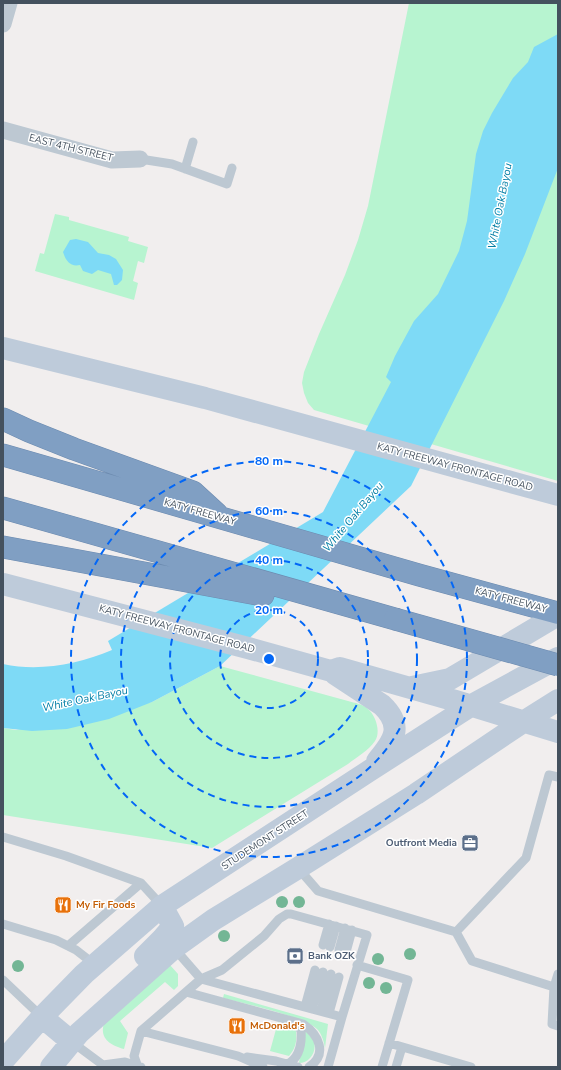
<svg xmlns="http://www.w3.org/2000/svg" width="561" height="1070" font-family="'Nunito Sans',sans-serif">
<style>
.green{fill:#b7f4d0}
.water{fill:#7edaf6}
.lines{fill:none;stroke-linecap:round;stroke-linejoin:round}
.motorway-casing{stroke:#6b8aaf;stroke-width:23}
.service{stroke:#bdc8d2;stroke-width:9}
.minor{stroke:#bdc8d2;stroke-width:17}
.secondary{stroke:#becbda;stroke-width:22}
.motorway{stroke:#809fc3;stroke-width:22}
.motorway-bridge-casing{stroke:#6b8aaf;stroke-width:23;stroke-linecap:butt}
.motorway-bridge{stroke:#809fc3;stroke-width:22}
.tree{fill:#73b695}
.ring{fill:none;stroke:#0367f6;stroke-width:2;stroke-dasharray:7 5}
.labels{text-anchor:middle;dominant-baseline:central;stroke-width:3;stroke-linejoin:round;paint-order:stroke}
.street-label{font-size:10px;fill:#44515e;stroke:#fff}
.service-label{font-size:10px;font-weight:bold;fill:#4e5e75;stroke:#fff;text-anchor:end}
.food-label{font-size:10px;font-weight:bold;fill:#c56008;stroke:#fff;text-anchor:start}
.water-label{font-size:11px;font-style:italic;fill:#027ea5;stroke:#fff}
.centre{fill:#0367f6;stroke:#fff;stroke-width:2}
.ring-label{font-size:12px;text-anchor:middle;font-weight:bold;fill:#0367f6;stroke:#fff;stroke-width:3;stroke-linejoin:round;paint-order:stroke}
</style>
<rect width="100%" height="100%" fill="#f1eeee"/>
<path class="green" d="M409,3H558V481L314,410L308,403L304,393L302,383L304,372L319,334L345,275L358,240L368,206Z
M55,214L69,217V220L129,237L128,241L148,247L144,263L138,261L133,281L138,283L134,300L35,271L40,253L44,254Z
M220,666L348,701C355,703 363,704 368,709C376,716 381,732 375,741C369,750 357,757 348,764L212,848L3,815V728L16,730L152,702Z
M170,965L178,974V986L174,990L165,982L120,1021L128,1033L124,1049C111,1045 99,1039 104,1023Z
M224,994L328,1024L325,1048C324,1042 322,1034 317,1029C305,1017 242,1003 223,998Z
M278,1022L290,1026L296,1031C297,1041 296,1048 289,1056L270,1051Z
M304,1029C307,1033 312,1037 314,1042C317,1052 309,1063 299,1063Z"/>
<path class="water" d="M558,34V168L525,254L504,301L411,486L220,666L152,702L109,719L67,729L32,731L3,728V664C40,672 78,664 112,650L108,641L323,512L391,382L386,377L395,356L414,321L438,294L459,251L467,221L476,154L483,131L492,113L513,78L528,62L534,47Z
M76,239L88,242L98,253L109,255L116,259L123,270L122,280L117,285H114L111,274L98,270L92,274L83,271L80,265C70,267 66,261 63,252L70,240Z"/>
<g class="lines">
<defs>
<path id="motorway" d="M3,419L29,431L74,449L193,492L217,514
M3,455L419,575L558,613
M3,508L395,619
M3,547L263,595"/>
</defs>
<use href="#motorway" class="motorway-casing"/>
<path class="service" d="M140,159L172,164L227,184L232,168
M185,169L193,142
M3,837L66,856L141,883L162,906
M298,868L318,891L456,932L472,961L554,987L558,974
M3,924L56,940L76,950L94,964
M456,932L526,858L549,775L558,777
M323,945L329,924
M68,946L141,883
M330,947L336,926
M339,950L345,928
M346,952L352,930
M357,965L408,980L382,1067
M3,980L42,1017
M554,987L552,1024L558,1026
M186,992L303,1024C319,1035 328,1054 309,1067
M305,1007L315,970
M312,1009L323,972
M321,1011L331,974
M329,1013L339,977
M141,1031L238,1056L263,1067
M72,1042L103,1065L125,1062L141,1067
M389,1043L471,1067
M247,1057L276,1061L298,1067
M288,1064C300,1057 302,1043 301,1030L294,1022
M138,1067L134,1056L141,1031L201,979L222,970L264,936L279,919L287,914H291L367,935L342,1017L201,979L174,948
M328,1067L342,1017
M396,1067L402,1047"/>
<path class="minor" d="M3,24L9,3
M3,130L112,160L140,159"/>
<path class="secondary" d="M3,348L205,398L558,495
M3,584L248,648L331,671L340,668L456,701L558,732
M335,674L382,705C404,726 394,741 377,761
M412,687L450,679L558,615
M145,956L162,939L173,926L162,906
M42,1017L72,1042
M3,1061L42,1017L84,974L162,906L369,771L472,705L558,658
M51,1067L79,1033L174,948L213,920L298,868L416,794L523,722L558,700"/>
<use href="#motorway" class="motorway"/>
<defs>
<path id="motorway-bridge" d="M395,619L558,665"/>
</defs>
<use href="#motorway-bridge" class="motorway-bridge-casing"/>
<use href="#motorway-bridge" class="motorway-bridge"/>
</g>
<g class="tree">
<circle cx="282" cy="902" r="6"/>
<circle cx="299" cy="902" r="6"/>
<circle cx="224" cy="936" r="6"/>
<circle cx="410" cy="954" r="6"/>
<circle cx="378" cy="959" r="6"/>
<circle cx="18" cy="966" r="6"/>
<circle cx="369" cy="983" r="6"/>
<circle cx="386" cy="988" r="6"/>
</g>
<g class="ring">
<circle cx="269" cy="659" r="49"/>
<circle cx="269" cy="659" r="99"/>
<circle cx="269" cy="659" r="148"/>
<circle cx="269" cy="659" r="198"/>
</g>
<defs>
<symbol id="office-square" viewBox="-11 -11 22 22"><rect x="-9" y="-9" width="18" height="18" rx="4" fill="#5c6f8a" stroke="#fff"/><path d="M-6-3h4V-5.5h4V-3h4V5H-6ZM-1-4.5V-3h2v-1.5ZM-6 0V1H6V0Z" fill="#fff"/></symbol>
<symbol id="restaurant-square" viewBox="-11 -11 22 22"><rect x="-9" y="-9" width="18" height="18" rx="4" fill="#e8710a" stroke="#fff"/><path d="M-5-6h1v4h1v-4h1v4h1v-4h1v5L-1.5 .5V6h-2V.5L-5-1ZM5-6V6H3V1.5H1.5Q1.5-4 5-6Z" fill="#fff"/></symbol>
<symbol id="bank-square" viewBox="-11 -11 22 22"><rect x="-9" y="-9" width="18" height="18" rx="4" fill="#5c6f8a" stroke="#fff"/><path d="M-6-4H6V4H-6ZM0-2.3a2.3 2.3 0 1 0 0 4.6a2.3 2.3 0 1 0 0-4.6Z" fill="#fff"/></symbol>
</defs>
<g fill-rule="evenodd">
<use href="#office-square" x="460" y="833" width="20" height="20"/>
<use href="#restaurant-square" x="53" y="895" width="20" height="20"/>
<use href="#bank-square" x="285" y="946" width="20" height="20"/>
<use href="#restaurant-square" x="227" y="1016" width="20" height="20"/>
</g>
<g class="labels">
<g class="street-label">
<text transform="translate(71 148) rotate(14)">EAST 4TH STREET</text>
<text transform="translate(455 467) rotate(15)">KATY FREEWAY FRONTAGE ROAD</text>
<text transform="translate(200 512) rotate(16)">KATY FREEWAY</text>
<text transform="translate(511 600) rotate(15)">KATY FREEWAY</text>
<text transform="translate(177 629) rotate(15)">KATY FREEWAY FRONTAGE ROAD</text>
<text transform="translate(265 840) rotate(-33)">STUDEMONT STREET</text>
</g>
<g class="service-label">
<text x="457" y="843">Outfront Media</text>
<text x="308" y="956" text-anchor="start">Bank OZK</text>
</g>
<g class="food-label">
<text x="76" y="905">My Fir Foods</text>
<text x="250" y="1026">McDonald's</text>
</g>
<g class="water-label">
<text transform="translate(500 206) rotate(-79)">White Oak Bayou</text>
<text transform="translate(353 517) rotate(-50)">White Oak Bayou</text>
<text transform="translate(85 699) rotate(-12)">White Oak Bayou</text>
</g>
</g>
<circle cx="269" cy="659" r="6" class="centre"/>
<g class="ring-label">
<text x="269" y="465">80 m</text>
<text x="269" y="515">60 m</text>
<text x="269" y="564">40 m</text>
<text x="269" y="614">20 m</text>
</g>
<rect width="561" height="1070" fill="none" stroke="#44515e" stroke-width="8"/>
</svg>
